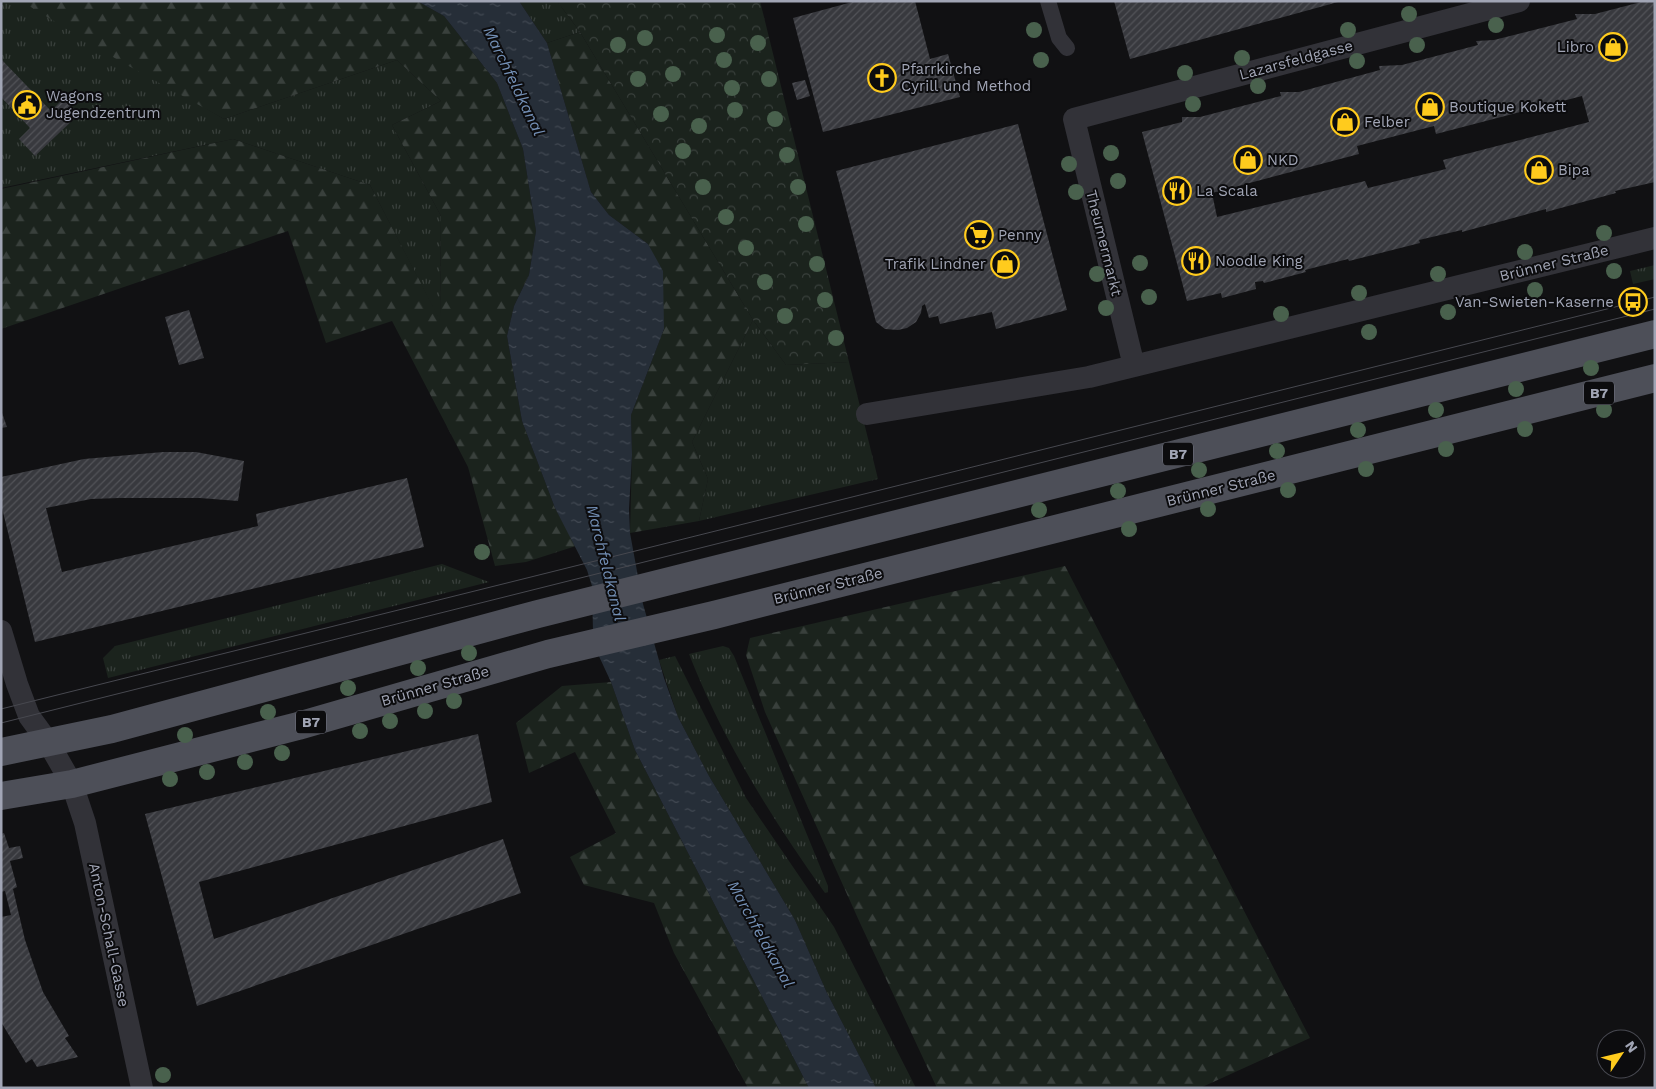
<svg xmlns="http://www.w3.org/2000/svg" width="1656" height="1089" font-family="'Work Sans',sans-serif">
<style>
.grass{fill:url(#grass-tufts)}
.forest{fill:url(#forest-firs)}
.park{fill:url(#park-crowns)}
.water{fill:url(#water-ripples)}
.building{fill:url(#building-hatch);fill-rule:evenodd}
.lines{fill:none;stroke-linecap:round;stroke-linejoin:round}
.pedestrian{stroke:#323238;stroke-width:16}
.minor{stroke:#323238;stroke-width:22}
.primary{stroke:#4d4f58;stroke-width:28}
.tram{stroke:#47484f;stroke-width:1}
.tree{fill:#49614d}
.labels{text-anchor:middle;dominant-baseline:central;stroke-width:4;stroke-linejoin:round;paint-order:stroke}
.shield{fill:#0c0c0e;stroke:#747783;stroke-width:1}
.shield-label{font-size:14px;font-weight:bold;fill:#a1a5b5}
.poi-label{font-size:15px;fill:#a1a5b5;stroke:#0c0c0e;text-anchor:start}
.street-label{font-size:15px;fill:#a1a5b5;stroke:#0c0c0e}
.water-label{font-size:16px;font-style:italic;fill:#738fb5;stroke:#0c0c0e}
</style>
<defs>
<pattern id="grass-tufts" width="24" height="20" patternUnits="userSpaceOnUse" patternTransform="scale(1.25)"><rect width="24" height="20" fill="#1b231d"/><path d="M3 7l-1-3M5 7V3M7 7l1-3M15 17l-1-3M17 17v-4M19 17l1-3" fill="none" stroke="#39403c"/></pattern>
<pattern id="forest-firs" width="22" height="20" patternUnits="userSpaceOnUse" patternTransform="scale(1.25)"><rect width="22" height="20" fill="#1b231d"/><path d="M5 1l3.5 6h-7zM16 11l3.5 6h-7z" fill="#39403c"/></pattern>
<pattern id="park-crowns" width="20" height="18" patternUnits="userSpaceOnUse" patternTransform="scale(1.25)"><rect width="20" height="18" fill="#1b231d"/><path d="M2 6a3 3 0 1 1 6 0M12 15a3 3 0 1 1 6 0" fill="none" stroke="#39403c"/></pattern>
<pattern id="water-ripples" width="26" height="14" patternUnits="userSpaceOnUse" patternTransform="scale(1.25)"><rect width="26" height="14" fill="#262e38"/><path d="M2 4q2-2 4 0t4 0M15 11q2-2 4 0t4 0" fill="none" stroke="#424953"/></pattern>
<pattern id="building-hatch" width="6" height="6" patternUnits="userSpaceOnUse" patternTransform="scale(1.25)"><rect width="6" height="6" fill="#38393e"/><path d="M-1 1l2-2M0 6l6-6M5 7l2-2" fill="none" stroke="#525358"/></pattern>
</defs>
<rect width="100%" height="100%" fill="#111113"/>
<path class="grass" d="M1,1H23L224,119L397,60L441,101L392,125L441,216L440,321L370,185L233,139L1,188Z
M519,1H557L580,32L547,43Z
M1655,265V279L1633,284L1630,271Z
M753,320L786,365L849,362L878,479L699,521L708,479L692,442Z
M442,564L489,582L108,678L103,658L115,646Z
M723,646L729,648L734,656L828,886V892L825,893C772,819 722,739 689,654Z
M675,656L746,798L834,927L916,1088H876L827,993L795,920L709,776L678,717L659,660Z"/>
<path class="forest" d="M21,1H417L444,16L497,83L523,149L536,231L529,275L514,306L507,336L522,421L555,508L576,546L526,562L495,566L468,467L392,321L326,343L288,231L1,329V189L233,139L370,185L440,320L441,216L392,125L441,101L397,60L224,119L118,60Z
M580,32L753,320L692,442L708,479L699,521L630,533L632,455L631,415L664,329L648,244L609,215L591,192L547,43Z
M1065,566L1310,1038L1200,1088H937L860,923L765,712L746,655L750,638Z
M611,682L635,750L809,1088H748L674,953L654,903L584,885L570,857L616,833L575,752L529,773L516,723L562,686Z"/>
<path class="park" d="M557,1H760L849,362L786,365L753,320L580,32Z"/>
<path class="water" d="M417,1H519L547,43L591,192L609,215L648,244L663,271L664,329L631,415L632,455L629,509L630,533L643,604L664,678L678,717L709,776L795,920L827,993L876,1088H809L635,750L611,682L597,652L593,632L592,586L587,570L555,508L522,421L507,336L514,306L529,275L536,231L523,149L497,83L444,16Z"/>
<path class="building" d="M856,1H915L930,59L948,54L960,97L823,132L793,18Z
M1114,1H1338V2L1130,59Z
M1645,1H1655V182L1615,191L1616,193L1546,212V209L1462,232V230L1419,240L1420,243L1349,261L1348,259L1305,270L1306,272L1264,283L1263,281L1255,282L1256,289L1222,298L1221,293L1187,301L1142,132L1182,122V117H1200L1281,96L1280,92H1299L1380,70L1379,66L1402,65L1478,45L1476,41L1494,40L1577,19L1575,14H1595ZM1582,96L1589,122L1443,160L1446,169L1368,188L1365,181L1217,217L1212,193L1359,154L1357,146L1434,126L1436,134Z
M1,59L51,111L64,98L79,114L35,156L19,139L30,128L1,97Z
M805,80L810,96L797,100L792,83Z
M1018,124L1067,310L996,329L992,312L940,324L938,316L929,318L925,304L922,306L921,313L916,322L907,328L898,330L885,329L876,322L836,171Z
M189,310L204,358L179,365L165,317Z
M1,410L7,427L1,428Z
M163,452H196L244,461L238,501L200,498H119L91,499L46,508L62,572L258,526L256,514L407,478L424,547L35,642L1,504V477L84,459Z
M478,734L492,802L199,882L214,939L503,839L521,893L197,1006L145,814Z
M4,833L9,848L20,846L23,858L10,861L17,887L13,889L25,940L43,992L69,1036L65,1038L78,1057L37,1067L32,1059L26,1063L1,1022V917L11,915L5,891L1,892V834Z"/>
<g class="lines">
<path class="pedestrian" d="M1048,1L1059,38L1067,48"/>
<path class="minor" d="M1134,366L1074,119L1519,1
M867,414L1089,377L1655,238
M1,631L17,684L29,716L48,742L72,784L85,823L142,1088"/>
<path class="primary" d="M1,752L112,729L538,614L1655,334
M1,796L72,784L298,726L548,654L714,615L1655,378"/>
<path class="tram" d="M1,709L1655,297
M1,723L1655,309"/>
</g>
<g class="tree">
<circle cx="1409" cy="14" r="8"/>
<circle cx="1496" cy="25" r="8"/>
<circle cx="1034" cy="30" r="8"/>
<circle cx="1348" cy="30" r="8"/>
<circle cx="717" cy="35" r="8"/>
<circle cx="645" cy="38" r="8"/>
<circle cx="758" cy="43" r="8"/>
<circle cx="618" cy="45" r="8"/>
<circle cx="1417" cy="45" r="8"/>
<circle cx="1242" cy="58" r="8"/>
<circle cx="724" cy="60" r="8"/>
<circle cx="1041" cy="60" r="8"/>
<circle cx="1357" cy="61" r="8"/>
<circle cx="1185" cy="73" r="8"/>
<circle cx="673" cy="74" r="8"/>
<circle cx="638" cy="79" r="8"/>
<circle cx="769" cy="79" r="8"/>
<circle cx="1258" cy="86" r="8"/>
<circle cx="732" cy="88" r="8"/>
<circle cx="1193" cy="104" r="8"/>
<circle cx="735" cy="110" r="8"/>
<circle cx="661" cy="114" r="8"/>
<circle cx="775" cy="119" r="8"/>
<circle cx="699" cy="126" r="8"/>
<circle cx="683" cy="151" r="8"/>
<circle cx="1111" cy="153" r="8"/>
<circle cx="787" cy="155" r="8"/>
<circle cx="1069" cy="164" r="8"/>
<circle cx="1118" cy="181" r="8"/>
<circle cx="703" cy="187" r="8"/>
<circle cx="798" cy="187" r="8"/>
<circle cx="1076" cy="192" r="8"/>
<circle cx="726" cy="217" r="8"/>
<circle cx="806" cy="224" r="8"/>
<circle cx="1604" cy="233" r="8"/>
<circle cx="746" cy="248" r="8"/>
<circle cx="1525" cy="252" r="8"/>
<circle cx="1140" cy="263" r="8"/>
<circle cx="817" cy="264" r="8"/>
<circle cx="1614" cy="271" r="8"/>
<circle cx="1097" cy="274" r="8"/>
<circle cx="1438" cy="274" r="8"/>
<circle cx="765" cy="282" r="8"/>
<circle cx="1535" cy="290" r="8"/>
<circle cx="1359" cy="293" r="8"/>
<circle cx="1149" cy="297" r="8"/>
<circle cx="825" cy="300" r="8"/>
<circle cx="1106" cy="308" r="8"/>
<circle cx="1448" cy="312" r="8"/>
<circle cx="1281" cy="314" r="8"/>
<circle cx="785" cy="316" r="8"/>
<circle cx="1369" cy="332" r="8"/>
<circle cx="836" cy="338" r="8"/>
<circle cx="1591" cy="368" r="8"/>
<circle cx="1516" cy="389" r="8"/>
<circle cx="1436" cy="410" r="8"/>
<circle cx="1604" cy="410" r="8"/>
<circle cx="1525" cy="429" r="8"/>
<circle cx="1358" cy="430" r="8"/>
<circle cx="1446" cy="449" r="8"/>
<circle cx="1277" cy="451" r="8"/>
<circle cx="1366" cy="469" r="8"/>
<circle cx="1199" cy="470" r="8"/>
<circle cx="1288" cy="490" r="8"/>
<circle cx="1118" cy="491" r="8"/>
<circle cx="1208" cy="509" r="8"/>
<circle cx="1039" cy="510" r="8"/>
<circle cx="1129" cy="529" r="8"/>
<circle cx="482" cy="552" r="8"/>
<circle cx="469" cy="653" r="8"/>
<circle cx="418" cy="668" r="8"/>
<circle cx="348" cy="688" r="8"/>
<circle cx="454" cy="701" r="8"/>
<circle cx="425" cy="711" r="8"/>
<circle cx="268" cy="712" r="8"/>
<circle cx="390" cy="721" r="8"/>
<circle cx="360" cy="731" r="8"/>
<circle cx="185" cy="735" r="8"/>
<circle cx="282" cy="753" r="8"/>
<circle cx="245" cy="762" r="8"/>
<circle cx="207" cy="772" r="8"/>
<circle cx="170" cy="779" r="8"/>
<circle cx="163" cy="1075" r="8"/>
</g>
<defs>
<symbol id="shop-ring" viewBox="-11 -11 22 22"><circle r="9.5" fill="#0c0c0e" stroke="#ffcb1d" stroke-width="1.5"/><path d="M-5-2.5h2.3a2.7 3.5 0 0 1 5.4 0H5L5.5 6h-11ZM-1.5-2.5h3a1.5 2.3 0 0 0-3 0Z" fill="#ffcb1d"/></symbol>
<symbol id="church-ring" viewBox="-11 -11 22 22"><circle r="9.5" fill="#0c0c0e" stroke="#ffcb1d" stroke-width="1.5"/><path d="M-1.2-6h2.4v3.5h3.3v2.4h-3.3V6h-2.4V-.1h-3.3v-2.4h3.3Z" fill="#ffcb1d"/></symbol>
<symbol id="civic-ring" viewBox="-11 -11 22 22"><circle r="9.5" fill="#0c0c0e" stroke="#ffcb1d" stroke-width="1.5"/><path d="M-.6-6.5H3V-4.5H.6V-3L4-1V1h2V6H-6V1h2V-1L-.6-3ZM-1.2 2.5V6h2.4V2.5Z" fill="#ffcb1d"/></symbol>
<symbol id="restaurant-ring" viewBox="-11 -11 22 22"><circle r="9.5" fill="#0c0c0e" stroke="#ffcb1d" stroke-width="1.5"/><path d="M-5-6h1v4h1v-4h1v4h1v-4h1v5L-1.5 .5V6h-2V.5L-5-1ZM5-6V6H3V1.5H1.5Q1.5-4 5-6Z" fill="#ffcb1d"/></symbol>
<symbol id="supermarket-ring" viewBox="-11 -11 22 22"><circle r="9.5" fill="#0c0c0e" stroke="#ffcb1d" stroke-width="1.5"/><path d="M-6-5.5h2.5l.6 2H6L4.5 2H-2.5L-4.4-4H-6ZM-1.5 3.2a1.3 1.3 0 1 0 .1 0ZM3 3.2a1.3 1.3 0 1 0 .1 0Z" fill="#ffcb1d"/></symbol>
<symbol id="bus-ring" viewBox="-11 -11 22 22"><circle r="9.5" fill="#0c0c0e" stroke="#ffcb1d" stroke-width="1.5"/><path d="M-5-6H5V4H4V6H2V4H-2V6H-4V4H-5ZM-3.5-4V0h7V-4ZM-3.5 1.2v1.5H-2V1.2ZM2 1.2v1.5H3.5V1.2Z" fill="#ffcb1d"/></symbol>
</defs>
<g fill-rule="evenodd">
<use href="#shop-ring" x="1597" y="31" width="32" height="32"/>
<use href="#church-ring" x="866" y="62" width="32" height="32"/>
<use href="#civic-ring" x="11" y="89" width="32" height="32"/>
<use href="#shop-ring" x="1414" y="91" width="32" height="32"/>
<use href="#shop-ring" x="1329" y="106" width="32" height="32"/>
<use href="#shop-ring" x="1232" y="144" width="32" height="32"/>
<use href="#shop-ring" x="1523" y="154" width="32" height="32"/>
<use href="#restaurant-ring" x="1161" y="175" width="32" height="32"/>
<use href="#supermarket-ring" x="963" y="219" width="32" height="32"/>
<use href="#restaurant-ring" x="1180" y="245" width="32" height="32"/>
<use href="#shop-ring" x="989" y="248" width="32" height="32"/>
<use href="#bus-ring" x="1617" y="286" width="32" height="32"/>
</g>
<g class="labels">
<g class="shield">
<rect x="1584" y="381.5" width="30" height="23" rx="4"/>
<rect x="1163" y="442.5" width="30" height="23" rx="4"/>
<rect x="296" y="710.5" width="30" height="23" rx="4"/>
</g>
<g class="shield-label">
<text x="1599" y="393">B7</text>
<text x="1178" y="454">B7</text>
<text x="311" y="722">B7</text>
</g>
<g class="poi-label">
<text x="1594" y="47" text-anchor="end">Libro</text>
<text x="901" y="69">Pfarrkirche<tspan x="901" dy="17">Cyrill und Method</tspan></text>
<text x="46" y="96">Wagons<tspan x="46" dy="17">Jugendzentrum</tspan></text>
<text x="1449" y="107">Boutique Kokett</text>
<text x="1364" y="122">Felber</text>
<text x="1267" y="160">NKD</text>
<text x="1558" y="170">Bipa</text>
<text x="1196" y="191">La Scala</text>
<text x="998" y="235">Penny</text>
<text x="1215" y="261">Noodle King</text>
<text x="986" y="264" text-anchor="end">Trafik Lindner</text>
<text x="1614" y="302" text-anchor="end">Van-Swieten-Kaserne</text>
</g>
<g class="street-label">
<text transform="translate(1296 60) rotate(-15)">Lazarsfeldgasse</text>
<text transform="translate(1104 243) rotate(76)">Theumermarkt</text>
<text transform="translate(1554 263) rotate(-14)">Brünner Straße</text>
<text transform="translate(1221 488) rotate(-14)">Brünner Straße</text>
<text transform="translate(828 586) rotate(-14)">Brünner Straße</text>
<text transform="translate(435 686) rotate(-16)">Brünner Straße</text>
<text transform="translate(109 935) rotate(78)">Anton-Schall-Gasse</text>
</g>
<g class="water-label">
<text transform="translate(514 81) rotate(64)">Marchfeldkanal</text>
<text transform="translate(606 563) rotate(76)">Marchfeldkanal</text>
<text transform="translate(761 934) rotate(61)">Marchfeldkanal</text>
</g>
</g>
<rect width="1656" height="1089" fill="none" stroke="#a1a5b5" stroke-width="5"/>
<g transform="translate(1621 1054) rotate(55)"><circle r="24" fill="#0c0c0e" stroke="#484951"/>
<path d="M0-4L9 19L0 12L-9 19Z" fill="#ffcb1d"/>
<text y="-8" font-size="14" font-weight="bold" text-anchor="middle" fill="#a1a5b5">N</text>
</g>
</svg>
